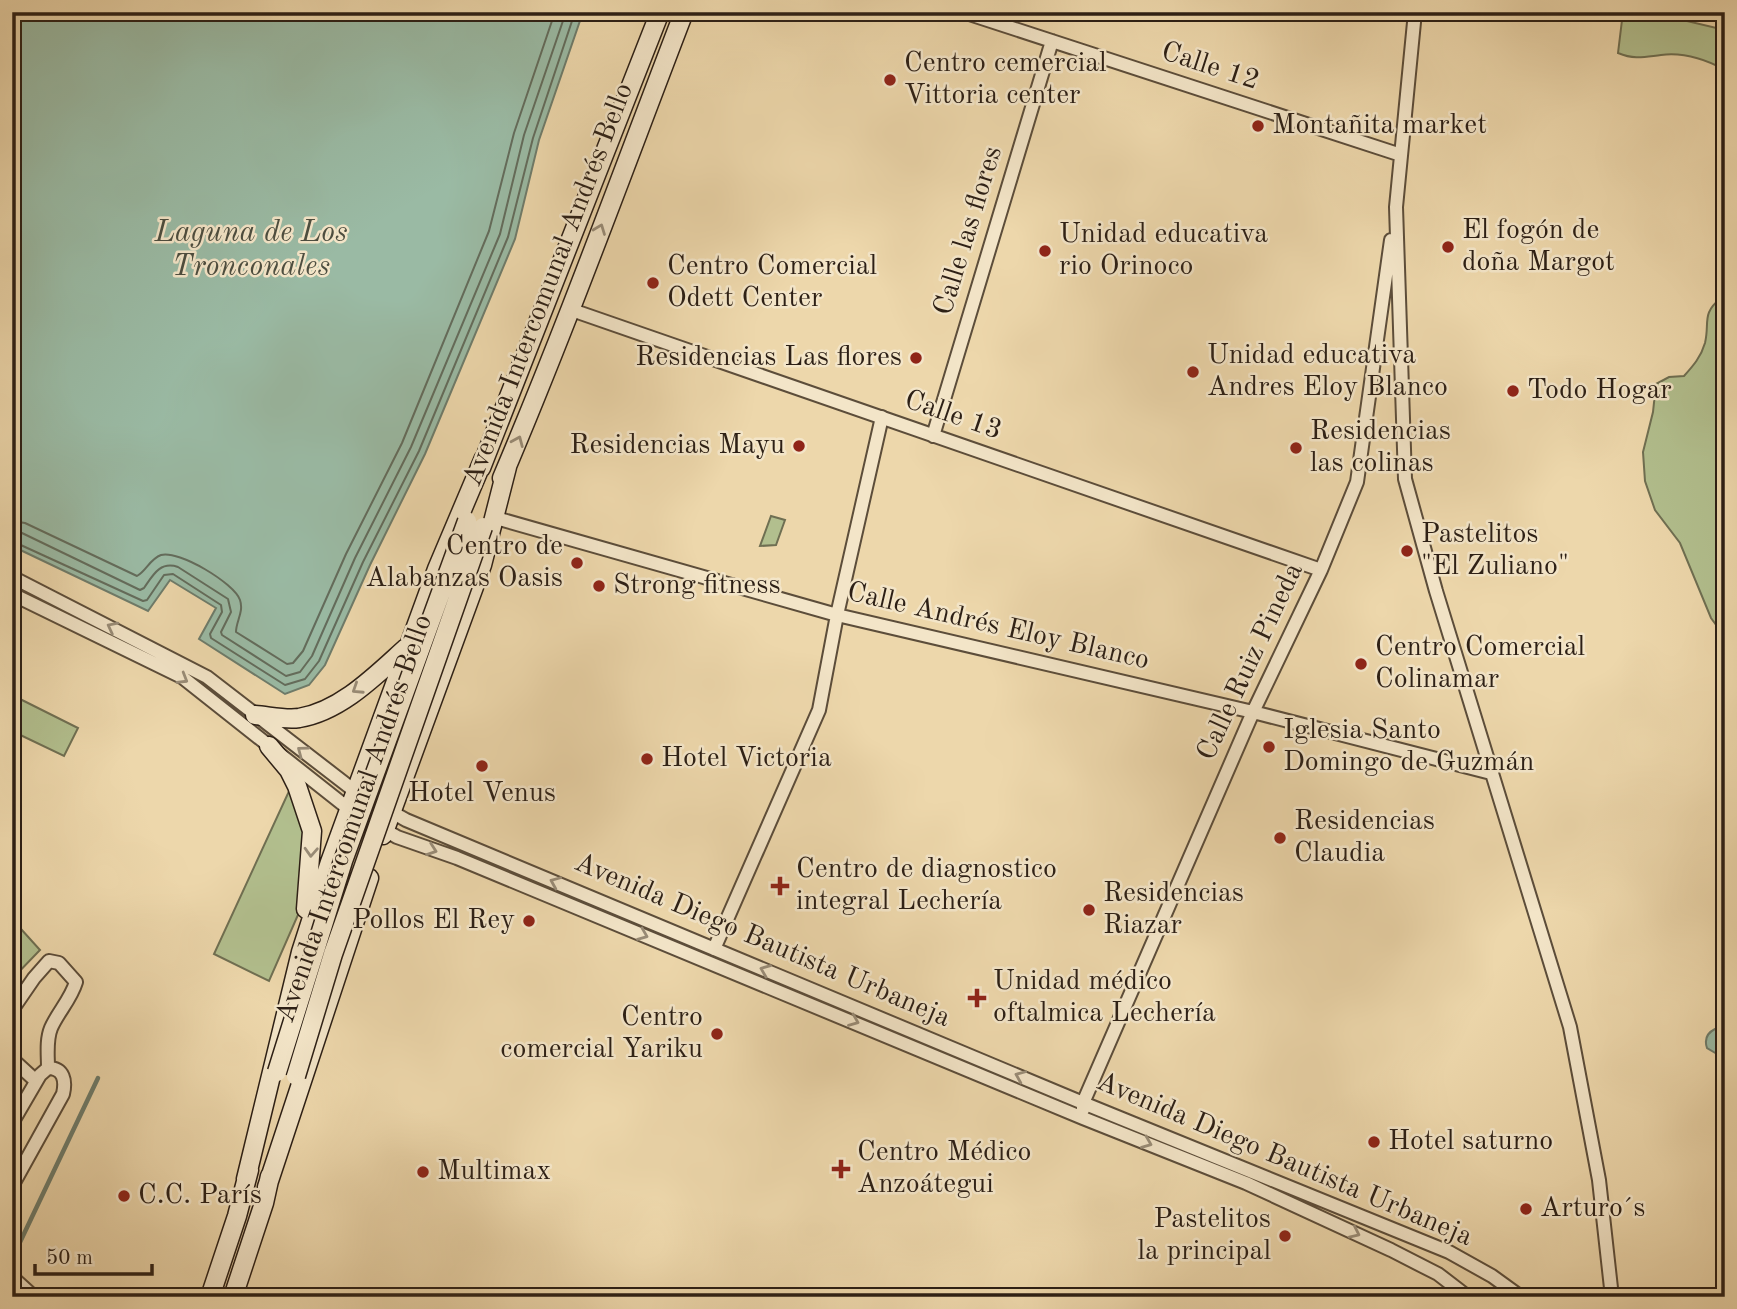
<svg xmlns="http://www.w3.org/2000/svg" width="1737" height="1309" font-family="'Old Standard TT',serif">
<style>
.green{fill:#b2bf8e;stroke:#6f6f52;stroke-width:2}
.water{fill:#9abaa4;stroke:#6e7c6b;stroke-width:2}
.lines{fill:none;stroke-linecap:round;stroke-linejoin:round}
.shore{stroke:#636c5c;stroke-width:2}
.stream{stroke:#6e7c6b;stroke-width:4.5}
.minor-casing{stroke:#5c4d3a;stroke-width:16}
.secondary-casing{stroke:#2c1f15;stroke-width:21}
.minor{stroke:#f3e5c8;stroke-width:12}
.secondary{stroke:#f3e5c8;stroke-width:18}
.secondary-bridge-casing{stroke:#2c1f15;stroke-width:21;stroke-linecap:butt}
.secondary-bridge{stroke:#f3e5c8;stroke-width:18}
.oneway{stroke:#998c77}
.poi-dot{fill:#8f2418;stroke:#f3e5c8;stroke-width:2.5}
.labels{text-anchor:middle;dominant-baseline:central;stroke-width:5;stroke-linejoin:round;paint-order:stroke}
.poi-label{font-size:28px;fill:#2c1f15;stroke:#f3e5c8;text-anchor:start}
.street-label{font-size:28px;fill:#2c1f15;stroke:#f3e5c8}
.water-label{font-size:30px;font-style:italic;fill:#4d4e40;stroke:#f3e5c8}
</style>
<rect width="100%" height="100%" fill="#edd7ab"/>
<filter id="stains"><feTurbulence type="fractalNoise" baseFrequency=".00286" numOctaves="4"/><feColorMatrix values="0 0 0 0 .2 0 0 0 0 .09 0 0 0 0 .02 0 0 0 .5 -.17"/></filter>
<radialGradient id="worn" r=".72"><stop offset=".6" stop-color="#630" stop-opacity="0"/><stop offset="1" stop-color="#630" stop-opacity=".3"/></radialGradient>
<path class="green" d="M1623,12H1649L1725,30V70C1705,59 1684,52 1661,55C1644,57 1635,60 1618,53Z
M1721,298H1725V637L1711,618L1680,543L1655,510L1645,481L1643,452L1653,412L1656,384L1669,377L1684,376C1693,366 1701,357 1705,343C1710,322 1701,314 1721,298Z
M771,516L785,520L776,545L760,546Z
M16,697L78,728L64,756L12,731V704Z
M290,789L307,831L301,908L269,981L214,954Z
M21,929L40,950L12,979V937Z"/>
<path class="water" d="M12,12H583L539,140L515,239L425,454L370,565L325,665L309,685L285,694L199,639L216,608L170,580L148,611L12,546Z
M1715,1029L1725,1032V1051L1717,1054L1707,1048C1704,1039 1707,1033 1715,1029Z"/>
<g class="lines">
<path class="shore" d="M12,521L25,523L137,576C146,571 150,559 161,555C179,550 234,583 240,600C244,612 236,621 236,632L287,664L293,663L303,651L346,554L402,443L489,231L514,133L555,12
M12,532L22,533L140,590L144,588C153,575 160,561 178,567L228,599L231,612L221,632L222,635L286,676L300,672L312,656L355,558L411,447L500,234L524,135L566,12
M12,541L143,601L147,600L164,575L173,574L221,605L222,612L210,634L211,638L285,685L305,679L319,661L363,562L419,451L508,237L533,138L575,12"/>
<path class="stream" d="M12,1259L98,1078"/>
<defs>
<path id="minor" d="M963,12L1401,155
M1415,12L1396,207L1405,479L1436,591L1570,1027L1599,1180L1612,1297
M569,309L1321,570
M933,436L1052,41
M496,518L837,615L1253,712L1491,773
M12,577L207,677L356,792L406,820L1083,1103L1449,1252L1492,1276L1521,1297
M12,594L182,677L349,809L397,837L457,858L1083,1118L1246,1183L1391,1250L1438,1274L1468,1297
M714,949L819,710L837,615L882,417
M12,1010L34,978L49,961L59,963L76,982C71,999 58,1012 51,1028C46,1040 48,1055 48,1068
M12,1059L36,1081
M1083,1110V1103L1253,712L1321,570L1357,482L1391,240
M12,1123L40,1075L48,1068C64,1068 66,1081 63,1094L12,1186
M12,1277L34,1297"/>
<path id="secondary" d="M481,468L660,12
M502,478C567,325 624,168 684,12
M255,715C269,716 285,720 299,718C341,711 376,675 406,648
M269,746L289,770L297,786L312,831L306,909
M383,835L482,565L507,467
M246,1179L301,952L330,862L437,569L484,458
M267,1187L369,878
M210,1297L237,1216L249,1170
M233,1297L264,1203L270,1176"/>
</defs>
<use href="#minor" class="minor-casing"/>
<use href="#secondary" class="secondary-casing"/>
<use href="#minor" class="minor"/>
<use href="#secondary" class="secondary"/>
<defs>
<path id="secondary-bridge" d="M277,1072L343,861L467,521
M296,1076L333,954L483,527"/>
</defs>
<use href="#secondary-bridge" class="secondary-bridge-casing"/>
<use href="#secondary-bridge" class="secondary-bridge"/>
</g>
<defs><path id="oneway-chevron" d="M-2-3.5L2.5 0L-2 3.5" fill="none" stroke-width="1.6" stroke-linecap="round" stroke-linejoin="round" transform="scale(1.75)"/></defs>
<g class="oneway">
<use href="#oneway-chevron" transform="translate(600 229) rotate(-69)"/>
<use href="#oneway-chevron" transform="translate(518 441) rotate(-67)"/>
<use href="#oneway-chevron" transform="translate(112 627) rotate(-153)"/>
<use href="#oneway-chevron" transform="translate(183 679) rotate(31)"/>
<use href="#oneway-chevron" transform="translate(357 689) rotate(147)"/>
<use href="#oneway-chevron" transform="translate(302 751) rotate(-143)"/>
<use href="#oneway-chevron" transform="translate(432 850) rotate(19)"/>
<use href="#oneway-chevron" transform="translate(311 852) rotate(93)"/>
<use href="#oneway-chevron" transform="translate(555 882) rotate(-157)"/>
<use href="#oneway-chevron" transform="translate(643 935) rotate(22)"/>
<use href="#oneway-chevron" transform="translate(765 970) rotate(-158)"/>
<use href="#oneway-chevron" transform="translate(854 1021) rotate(22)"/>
<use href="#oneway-chevron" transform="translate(1020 1076) rotate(-157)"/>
<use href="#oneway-chevron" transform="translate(1147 1143) rotate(22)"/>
<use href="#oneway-chevron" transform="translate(1355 1233) rotate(25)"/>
</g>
<g class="poi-dot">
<circle cx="890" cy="80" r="7"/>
<circle cx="1258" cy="126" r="7"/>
<circle cx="1448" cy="247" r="7"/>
<circle cx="1045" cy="251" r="7"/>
<circle cx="653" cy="283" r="7"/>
<circle cx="916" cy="358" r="7"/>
<circle cx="1193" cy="372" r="7"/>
<circle cx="1513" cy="391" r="7"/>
<circle cx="799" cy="446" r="7"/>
<circle cx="1296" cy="448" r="7"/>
<circle cx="1407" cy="551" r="7"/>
<circle cx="577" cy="563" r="7"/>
<circle cx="599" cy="586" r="7"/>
<circle cx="1361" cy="664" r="7"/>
<circle cx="1269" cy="747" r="7"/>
<circle cx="647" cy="759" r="7"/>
<circle cx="482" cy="766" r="7"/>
<circle cx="1280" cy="838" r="7"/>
<path d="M776.5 875.5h7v7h7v7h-7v7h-7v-7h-7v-7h7z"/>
<circle cx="1089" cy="910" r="7"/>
<circle cx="529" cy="921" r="7"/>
<path d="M973.5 987.5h7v7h7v7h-7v7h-7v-7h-7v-7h7z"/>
<circle cx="717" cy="1034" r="7"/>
<circle cx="1374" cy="1142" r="7"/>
<path d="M837.5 1158.5h7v7h7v7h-7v7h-7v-7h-7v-7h7z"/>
<circle cx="423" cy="1172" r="7"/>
<circle cx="124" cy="1196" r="7"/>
<circle cx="1526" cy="1209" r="7"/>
<circle cx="1285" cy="1236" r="7"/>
</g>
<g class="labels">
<g class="poi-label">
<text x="904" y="64">Centro cemercial<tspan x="904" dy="32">Vittoria center</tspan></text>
<text x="1272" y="126">Montañita market</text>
<text x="1462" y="231">El fogón de<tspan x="1462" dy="32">doña Margot</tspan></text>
<text x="1059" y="235">Unidad educativa<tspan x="1059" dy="32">rio Orinoco</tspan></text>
<text x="667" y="267">Centro Comercial<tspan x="667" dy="32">Odett Center</tspan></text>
<text x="1207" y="356">Unidad educativa<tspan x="1207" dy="32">Andres Eloy Blanco</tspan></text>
<text x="902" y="358" text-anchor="end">Residencias Las flores</text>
<text x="1527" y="391">Todo Hogar</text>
<text x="1310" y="432">Residencias<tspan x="1310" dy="32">las colinas</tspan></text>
<text x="785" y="446" text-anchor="end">Residencias Mayu</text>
<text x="1421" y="535">Pastelitos<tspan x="1421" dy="32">"El Zuliano"</tspan></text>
<text x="563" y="547" text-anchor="end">Centro de<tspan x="563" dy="32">Alabanzas Oasis</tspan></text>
<text x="613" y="586">Strong fitness</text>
<text x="1375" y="648">Centro Comercial<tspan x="1375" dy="32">Colinamar</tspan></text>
<text x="1283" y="731">Iglesia Santo<tspan x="1283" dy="32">Domingo de Guzmán</tspan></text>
<text x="661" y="759">Hotel Victoria</text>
<text x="482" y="794" text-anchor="middle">Hotel Venus</text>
<text x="1294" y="822">Residencias<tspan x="1294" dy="32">Claudia</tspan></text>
<text x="796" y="870">Centro de diagnostico<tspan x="796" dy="32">integral Lechería</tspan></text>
<text x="1103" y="894">Residencias<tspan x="1103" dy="32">Riazar</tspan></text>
<text x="515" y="921" text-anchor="end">Pollos El Rey</text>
<text x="993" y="982">Unidad médico<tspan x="993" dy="32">oftalmica Lechería</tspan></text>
<text x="703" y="1018" text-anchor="end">Centro<tspan x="703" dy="32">comercial Yariku</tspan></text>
<text x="1388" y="1142">Hotel saturno</text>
<text x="857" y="1153">Centro Médico<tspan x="857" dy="32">Anzoátegui</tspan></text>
<text x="437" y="1172">Multimax</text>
<text x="138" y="1196">C.C. París</text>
<text x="1540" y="1209">Arturo´s</text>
<text x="1271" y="1220" text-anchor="end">Pastelitos<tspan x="1271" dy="32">la principal</tspan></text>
</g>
<g class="street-label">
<text transform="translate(1210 67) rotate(18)">Calle 12</text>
<text transform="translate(969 231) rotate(-73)">Calle las flores</text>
<text transform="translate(549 285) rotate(-69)">Avenida Intercomunal Andrés Bello</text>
<text transform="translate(953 416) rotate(19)">Calle 13</text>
<text transform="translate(998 627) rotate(13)">Calle Andrés Eloy Blanco</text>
<text transform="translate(1251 662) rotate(-65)">Calle Ruiz Pineda</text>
<text transform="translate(355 819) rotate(-71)">Avenida Intercomunal Andrés Bello</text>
<text transform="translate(762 941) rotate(23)">Avenida Diego Bautista Urbaneja</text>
<text transform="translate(1284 1160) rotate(23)">Avenida Diego Bautista Urbaneja</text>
</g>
<g class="water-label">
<text x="251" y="233">Laguna de Los<tspan x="251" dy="34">Tronconales</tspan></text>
</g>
</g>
<rect width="1737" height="1309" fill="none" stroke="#edd7ab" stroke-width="42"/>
<rect x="14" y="14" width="1709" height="1281" fill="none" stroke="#2c1f15" stroke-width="3.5"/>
<rect x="21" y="21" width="1695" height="1267" fill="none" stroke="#2c1f15" stroke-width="2"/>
<path d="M35 1264v10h117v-10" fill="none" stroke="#2c1f15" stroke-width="3.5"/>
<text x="46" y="1264" font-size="21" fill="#2c1f15" stroke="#f3e5c8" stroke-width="5" paint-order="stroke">50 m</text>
<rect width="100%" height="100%" filter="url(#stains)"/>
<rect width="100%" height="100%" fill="url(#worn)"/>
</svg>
